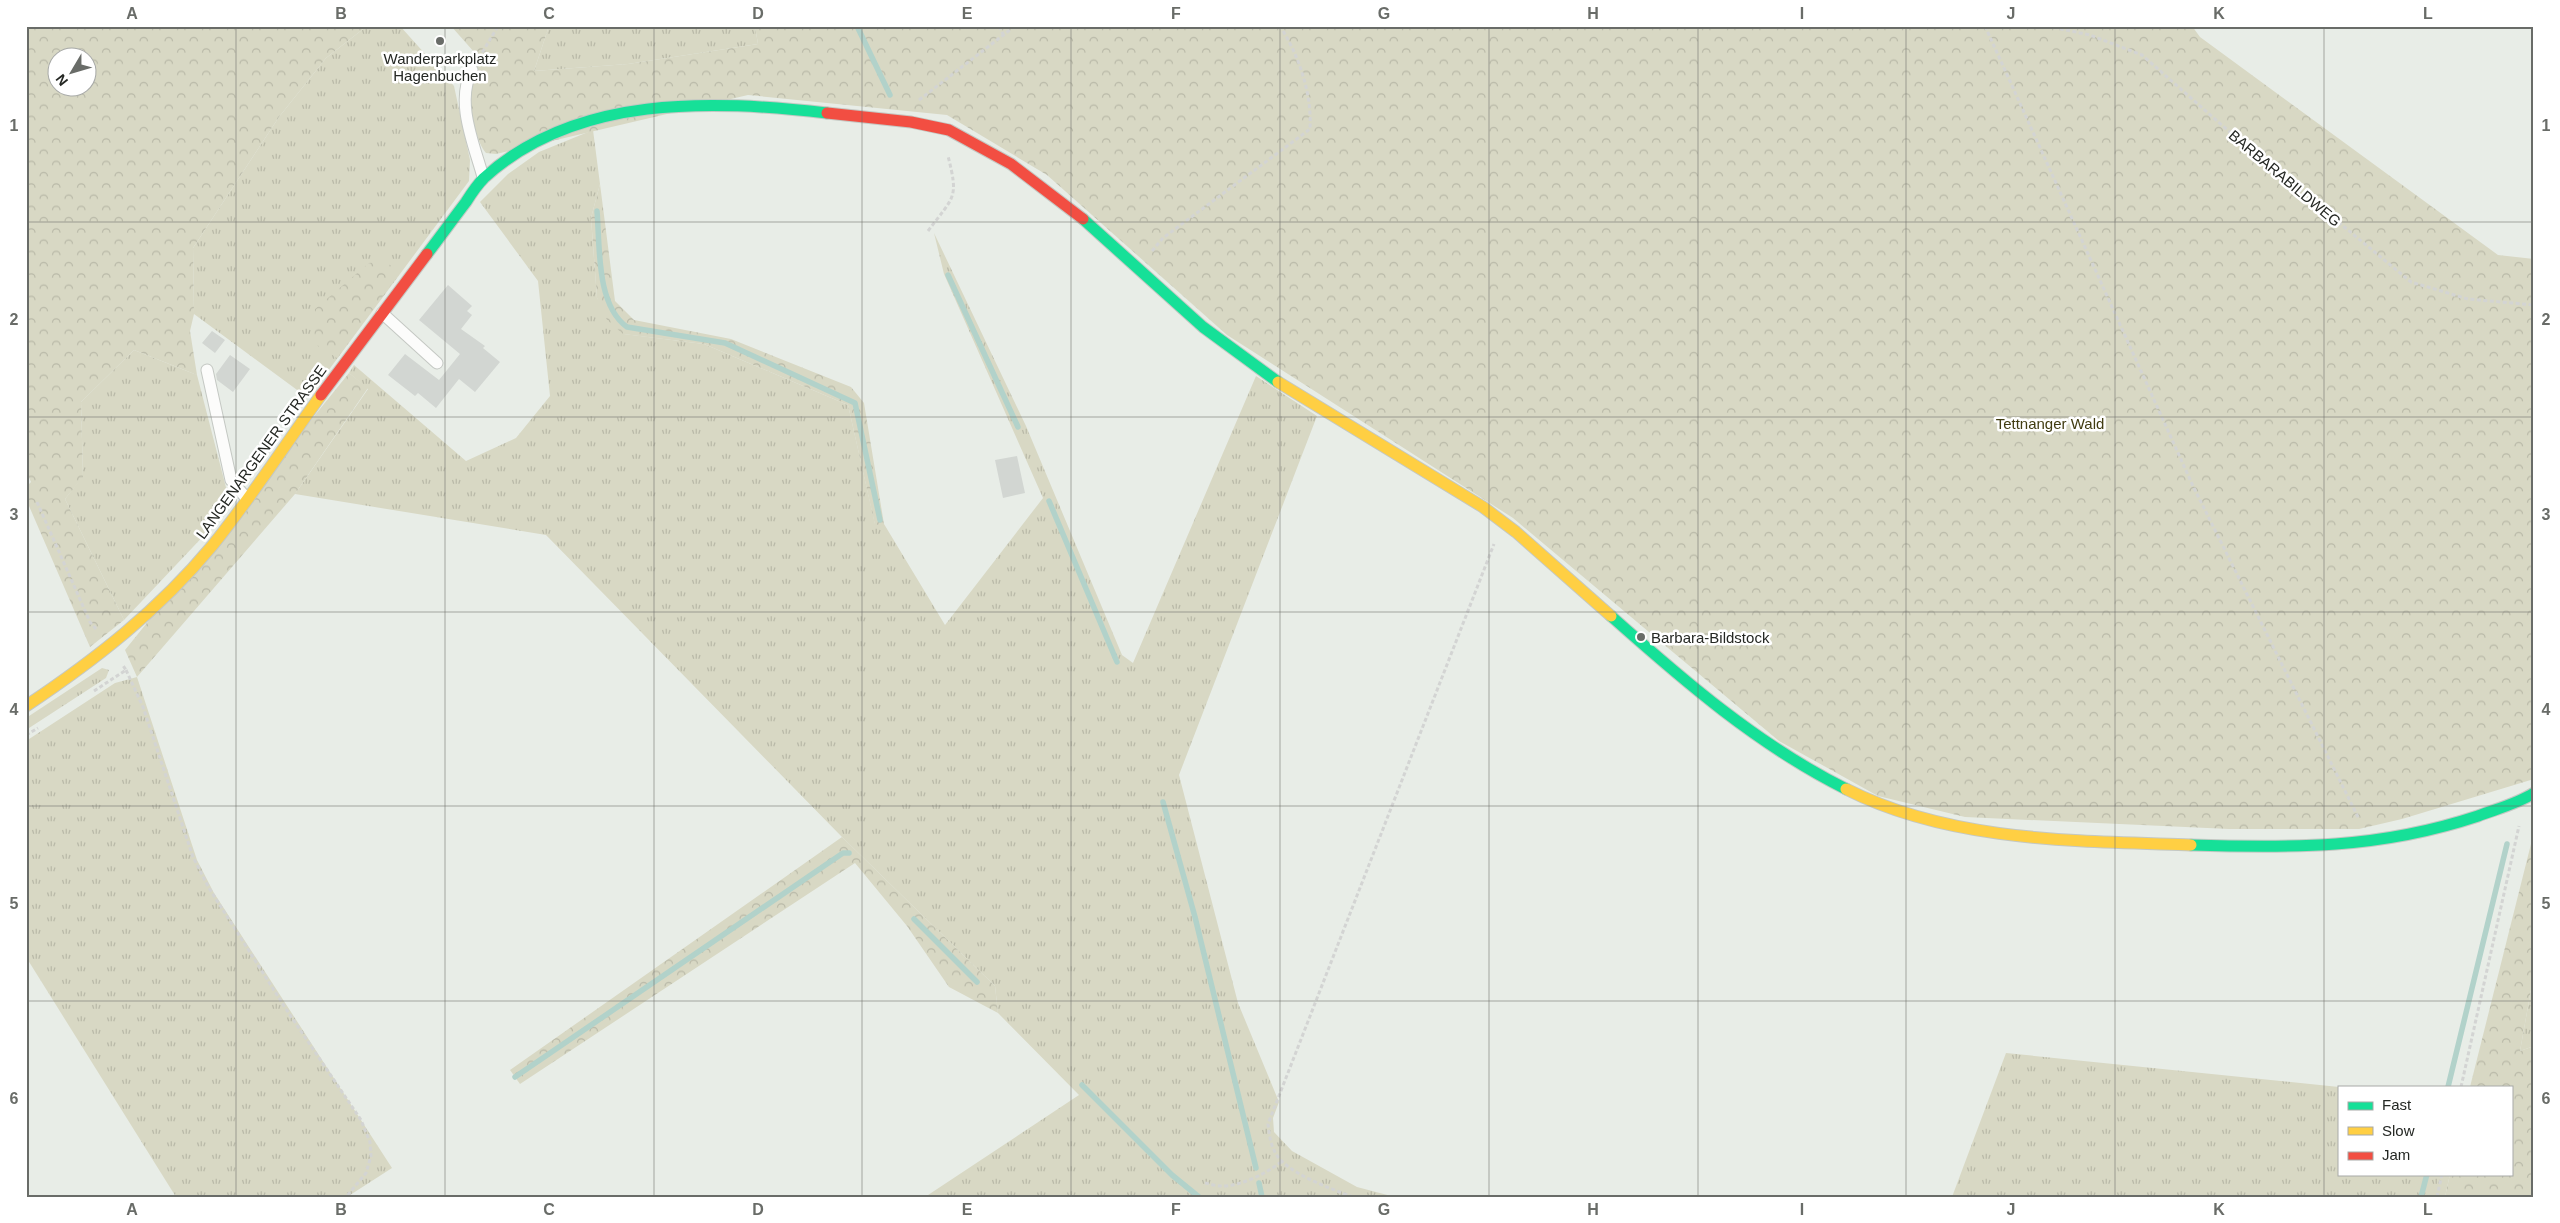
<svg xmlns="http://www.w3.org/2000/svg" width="2560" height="1223" font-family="Helvetica,sans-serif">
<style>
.grass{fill:url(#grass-tufts)}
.forest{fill:url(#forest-crowns);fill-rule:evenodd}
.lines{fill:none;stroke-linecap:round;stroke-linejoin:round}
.stream{stroke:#b2d2ca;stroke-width:5.5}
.building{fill:#d2d6d2}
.lane-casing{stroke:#c4c8c3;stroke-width:13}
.fast-casing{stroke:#c4c8c3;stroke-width:13}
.slow-casing{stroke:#c4c8c3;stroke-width:13}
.jam-casing{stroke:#c4c8c3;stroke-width:13}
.path{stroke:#d3d4d3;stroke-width:3;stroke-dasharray:4 2.5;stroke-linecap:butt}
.lane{stroke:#fcfcfb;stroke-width:11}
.fast{stroke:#16e098;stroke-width:11}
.slow{stroke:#ffcf43;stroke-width:11}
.jam{stroke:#f24e42;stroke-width:11}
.grid{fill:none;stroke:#696c68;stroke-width:1;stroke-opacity:0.55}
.poi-dot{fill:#696c68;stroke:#fff;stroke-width:2}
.labels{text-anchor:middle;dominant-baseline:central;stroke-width:5;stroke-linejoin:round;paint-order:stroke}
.poi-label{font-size:15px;fill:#242723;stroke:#fff}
.street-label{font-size:15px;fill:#242723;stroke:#fff}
.park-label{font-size:15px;fill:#413c11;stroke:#fff}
.neatline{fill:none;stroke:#696c68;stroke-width:2}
.grid-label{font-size:16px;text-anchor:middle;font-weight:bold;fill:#696c68}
</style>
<defs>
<pattern id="grass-tufts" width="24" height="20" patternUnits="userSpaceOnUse" patternTransform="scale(1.25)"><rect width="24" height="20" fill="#d8d8c4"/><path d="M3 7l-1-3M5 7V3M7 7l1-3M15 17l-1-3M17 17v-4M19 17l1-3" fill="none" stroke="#b9b9a8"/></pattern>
<pattern id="forest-crowns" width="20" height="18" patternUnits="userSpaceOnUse" patternTransform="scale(1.25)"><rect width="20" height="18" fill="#d8d8c4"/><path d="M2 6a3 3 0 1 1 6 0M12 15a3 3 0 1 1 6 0" fill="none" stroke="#b9b9a8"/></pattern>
</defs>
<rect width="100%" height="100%" fill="#e8ede7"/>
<path class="grass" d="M367,26H400L454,86L470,160L469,181L308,398L194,314L193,248L279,117L326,58Z
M549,26H755L758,44L628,64L534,71Z
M593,130L600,184L591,218L597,298L624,334L704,344L848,405L875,524H884L945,625L1043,498L944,274L934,233L1026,426L1122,655L1133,663L1256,376L1317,416L1179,775L1238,1003L1279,1102L1273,1118L1274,1132L1292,1151L1357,1187L1395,1197H925L1079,1095L998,1013L995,986L842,837L546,535L295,494L368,389L349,373L354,365L466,461L516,438L550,396L538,281L480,202L508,174L539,152Z
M134,350L197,375L230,503L210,529L124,620L65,499L83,476L81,402Z
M102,668L109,670L106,678L26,730V718Z
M137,677L197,860L214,893L392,1168L347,1197H176L26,957V741L115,683Z
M2534,973V1046L2520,1051Z
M2006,1053L2339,1087V1174H2450L2445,1197H1952Z"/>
<path class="forest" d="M26,26H367L326,58L279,117L193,248L194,314L190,331L197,375L134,350L81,402L83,477L65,499L124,620L90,647L26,499V487L31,482L26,471ZM58,58H88V88H58Z
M451,26H549L534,71L628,64L758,44L755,26H2192L2200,37L2498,255L2534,259V779L2402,819L2359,829H2229L1965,817L1878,796L1779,741L1513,518L1227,335L1047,175L947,115L748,95L496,154L486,153C474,139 465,91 472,74C474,69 479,65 482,61Z
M600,184L615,301L634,320L731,339L851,387L864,403L884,524L875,525L848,405L704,344L623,334L607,320L597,298L591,218Z
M385,261L400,273L337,358L314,343L315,309L369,263Z
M349,373L368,388L295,494L137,677L125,650Z
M2534,832V973L2520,1051L2534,1046V1197H2445L2450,1174H2511V1087H2470Z
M842,837L995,986L998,1013L949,987L907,926L855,863L520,1084L510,1070Z"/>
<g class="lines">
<path class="stream" d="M857,26L890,95
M597,211C600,246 596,305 627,327L725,343L855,403L880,520
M948,275L1018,427
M1049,501L1117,662
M1163,802L1195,917L1256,1168
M914,919L977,982
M515,1077L843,853H849
M1082,1085L1172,1175L1199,1197
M2448,1087L2507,844
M1259,1183L1262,1197
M2421,1197L2427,1174"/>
</g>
<path class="building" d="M448,285L472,306L467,311L472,315L461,329L485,346L483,348L500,362L475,392L459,379L436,408L418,393L415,396L388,375L405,354L439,380L460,354L419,320Z
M212,331L225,340L215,353L202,343Z
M230,355L250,369L233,392L217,380L216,374Z
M1017,456L1025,493L1003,498L995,460Z"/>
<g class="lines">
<defs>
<path id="lane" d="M472,70C455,102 474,144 483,177
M382,313L437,363
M207,370L231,480L247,499"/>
<path id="fast" d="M1083,219L1203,327L1278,382
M427,254C440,237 453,219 466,202C471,194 477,185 484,178C576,94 712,100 827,113
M1611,616C1684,681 1758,745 1846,789
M2191,845C2293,848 2379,849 2478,816C2496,809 2517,804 2534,793"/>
<path id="slow" d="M1278,382L1483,507L1516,532L1611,616
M26,706C95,660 159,610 212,546C251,498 285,445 321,395
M1846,789C1950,842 2077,841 2191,845"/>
<path id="jam" d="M827,113L911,122L949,130L1011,164L1083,219
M321,395L427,254"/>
</defs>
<use href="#lane" class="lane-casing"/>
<use href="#fast" class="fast-casing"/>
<use href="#slow" class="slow-casing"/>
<use href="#jam" class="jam-casing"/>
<path class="path" d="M999,26L1004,36
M1985,26L2193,486L2359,819
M2047,26L2090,35L2142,55L2240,141L2411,282L2468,299L2534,305
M479,58L498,26
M919,100L1015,26
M928,231C954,196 959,199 948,156
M1152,251L1163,238L1310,129C1312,93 1299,56 1280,26
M37,502L90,622L96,629
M126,670L143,707L193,857L209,888L286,1009L361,1120L370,1142L371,1156L366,1173L346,1197
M94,691L126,670L122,664
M26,735L38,728
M2461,1087L2519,826
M1205,1183C1210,1184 1216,1186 1221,1186C1239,1187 1267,1173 1281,1162
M1353,1197C1332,1189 1282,1172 1274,1150C1270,1142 1269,1132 1268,1124L1494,544
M2437,1197L2442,1174"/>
<use href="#lane" class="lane"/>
<use href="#fast" class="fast"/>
<use href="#slow" class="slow"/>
<use href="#jam" class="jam"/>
</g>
<path class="grid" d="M236,26V1197M445,26V1197M654,26V1197M862,26V1197M1071,26V1197M1280,26V1197M1489,26V1197M1698,26V1197M1906,26V1197M2115,26V1197M2324,26V1197M26,222H2534M26,417H2534M26,612H2534M26,806H2534M26,1001H2534"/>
<g class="poi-dot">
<circle cx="440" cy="41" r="5"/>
<circle cx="1641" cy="637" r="5"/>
</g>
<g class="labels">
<g class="poi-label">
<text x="440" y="58">Wanderparkplatz<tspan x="440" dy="17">Hagenbuchen</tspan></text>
<text x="1651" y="637" text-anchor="start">Barbara-Bildstock</text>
</g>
<g class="street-label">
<text transform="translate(2285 178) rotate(40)">BARBARABILDWEG</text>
<text transform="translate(261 452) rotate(-54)">LANGENARGENER STRASSE</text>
</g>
<g class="park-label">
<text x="2050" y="423">Tettnanger Wald</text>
</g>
</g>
<rect width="2560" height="1223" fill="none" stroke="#ffffff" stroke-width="55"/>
<rect x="2338" y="1086" width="175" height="90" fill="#ffffff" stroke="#a7a9a7"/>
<rect x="2348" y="1102" width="25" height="8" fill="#16e098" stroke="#a7a9a7"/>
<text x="2382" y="1110" font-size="15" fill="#242723">Fast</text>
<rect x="2348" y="1127" width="25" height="8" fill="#ffcf43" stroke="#a7a9a7"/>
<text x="2382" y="1136" font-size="15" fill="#242723">Slow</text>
<rect x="2348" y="1152" width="25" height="8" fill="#f24e42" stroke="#a7a9a7"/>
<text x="2382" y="1160" font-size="15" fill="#242723">Jam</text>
<g transform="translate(72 72) rotate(232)"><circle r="24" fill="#ffffff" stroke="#a7a9a7"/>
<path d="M0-4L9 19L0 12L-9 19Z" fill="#696c68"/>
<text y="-8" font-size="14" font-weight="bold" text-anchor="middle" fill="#242723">N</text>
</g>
<rect x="28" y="28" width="2504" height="1168" class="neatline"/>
<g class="grid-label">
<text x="132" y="19">A</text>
<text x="341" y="19">B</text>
<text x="549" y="19">C</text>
<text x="758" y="19">D</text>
<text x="967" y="19">E</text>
<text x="1176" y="19">F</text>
<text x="1384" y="19">G</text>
<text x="1593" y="19">H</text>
<text x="1802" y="19">I</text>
<text x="2011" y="19">J</text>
<text x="2219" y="19">K</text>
<text x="2428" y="19">L</text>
<text x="14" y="131">1</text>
<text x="2546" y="131">1</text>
<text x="14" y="325">2</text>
<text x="2546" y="325">2</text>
<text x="14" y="520">3</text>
<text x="2546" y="520">3</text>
<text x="14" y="715">4</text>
<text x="2546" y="715">4</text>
<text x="14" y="909">5</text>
<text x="2546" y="909">5</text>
<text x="14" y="1104">6</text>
<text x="2546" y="1104">6</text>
<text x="132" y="1215">A</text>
<text x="341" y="1215">B</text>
<text x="549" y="1215">C</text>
<text x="758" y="1215">D</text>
<text x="967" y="1215">E</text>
<text x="1176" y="1215">F</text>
<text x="1384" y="1215">G</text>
<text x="1593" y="1215">H</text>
<text x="1802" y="1215">I</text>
<text x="2011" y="1215">J</text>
<text x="2219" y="1215">K</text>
<text x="2428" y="1215">L</text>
</g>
</svg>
